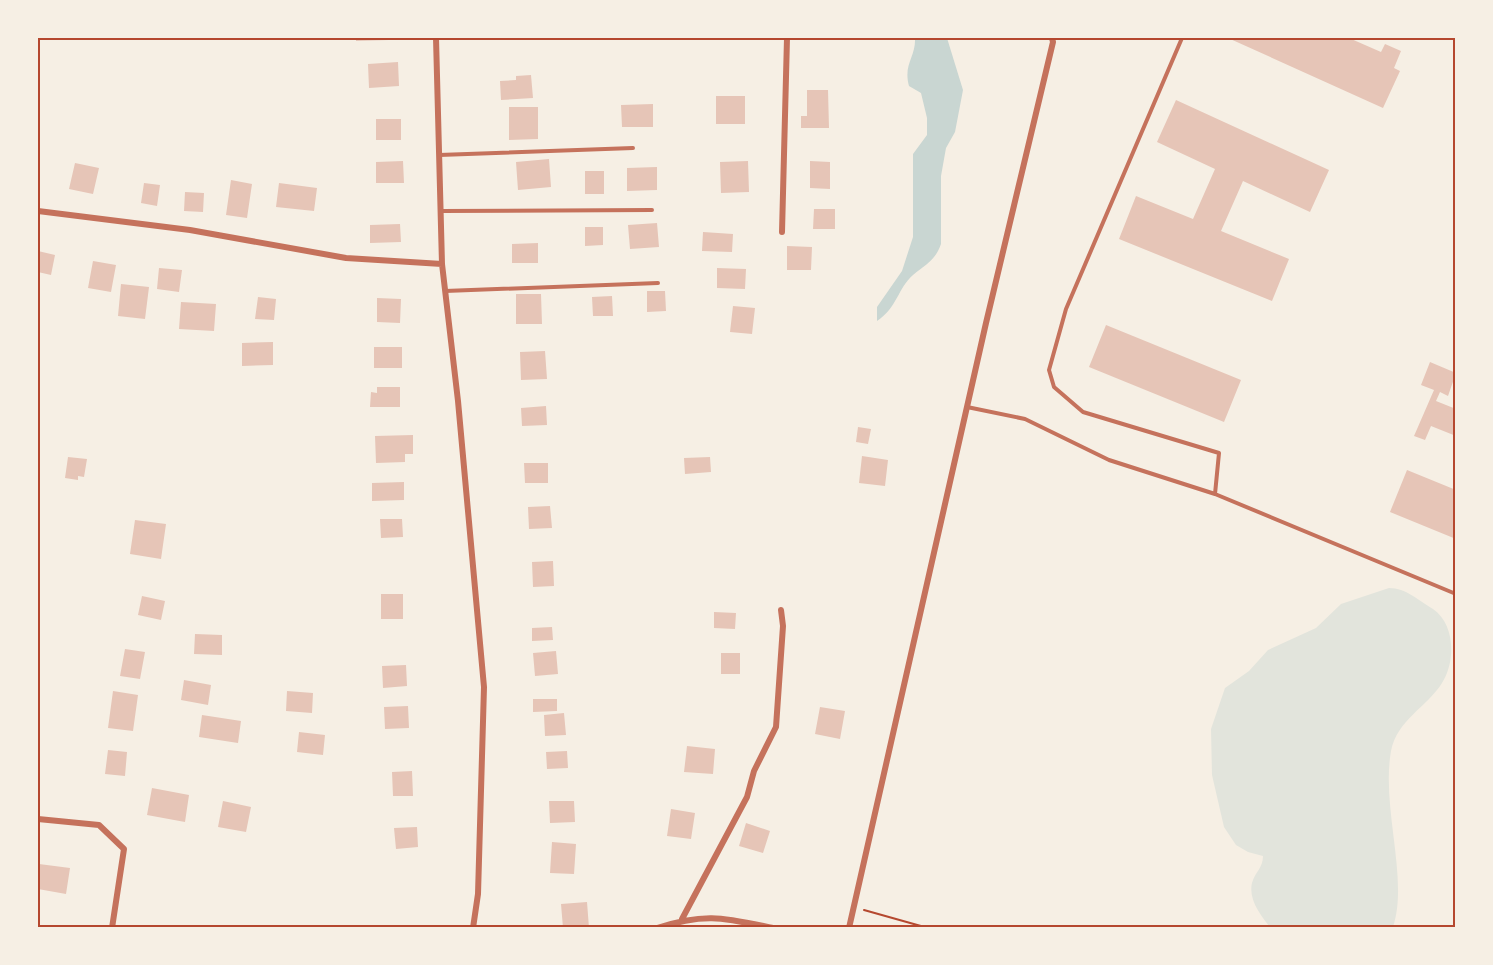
<svg xmlns="http://www.w3.org/2000/svg" width="1493" height="965" font-family="Georgia,serif">
<style>
.green{fill:#e2e4dc}
.water{fill:#c9d6d2}
.building{fill:#e6c5b7}
.lines{fill:none;stroke-linecap:round;stroke-linejoin:round}
.path{stroke:#b5482f;stroke-width:2}
.service{stroke:#c5725c;stroke-width:4}
.minor{stroke:#c5725c;stroke-width:6}
.neatline{fill:none;stroke:#b5482f;stroke-width:2}
</style>
<rect width="100%" height="100%" fill="#f6efe4"/>
<path class="green" d="M1389,588C1406,588 1418,600 1433,609C1455,624 1456,661 1442,683C1427,707 1397,720 1391,751C1381,808 1409,879 1393,927H1270C1261,916 1248,899 1252,883C1255,872 1263,868 1263,856L1248,852L1236,845L1224,827L1212,775L1211,729L1225,688L1249,671L1268,650L1316,628L1341,604Z"/>
<path class="water" d="M915,38H947L963,90L955,132L946,148L941,176V244C935,261 926,264 913,275C898,288 897,308 877,321V307L902,271L913,237V154L927,135V118L921,93L909,86C903,64 916,57 915,38Z"/>
<path class="building" d="M356,38H389V40L356,41Z
M1228,38H1349L1381,52L1385,44L1401,51L1394,68L1400,71L1383,108Z
M398,62L399,86L369,88L368,64Z
M531,75L533,98L501,100L500,81L516,80V76Z
M807,90H828L829,128H801V116H807Z
M716,96H745V124H716Z
M1176,100L1329,170L1310,212L1243,181L1221,231L1289,259L1272,301L1119,239L1136,196L1193,219L1215,169L1157,142Z
M653,104V127H622L621,105Z
M509,107H538V139L509,140Z
M376,119H401V140H376Z
M549,159L551,187L518,190L516,162Z
M403,161L404,183H376V162Z
M748,161L749,192L721,193L720,162Z
M810,161L830,162V189L810,188Z
M75,163L99,168L93,194L69,189Z
M657,167V190L627,191V168Z
M585,171H604V194H585Z
M231,180L252,184L247,218L226,215Z
M144,183L160,185L157,206L141,203Z
M279,183L317,188L314,211L276,207Z
M185,192L204,193L203,212L184,211Z
M814,209H835V229H813Z
M657,223L659,247L630,249L628,225Z
M400,224L401,242L370,243V225Z
M585,227H603V245L585,246Z
M703,232L733,234L732,252L702,251Z
M538,243V263H512V244Z
M787,246L812,247L811,270H787Z
M38,251L55,255L51,275L38,272Z
M93,261L116,265L111,292L88,288Z
M159,268L182,270L179,292L157,289Z
M717,268L746,269L745,289L717,288Z
M121,284L149,287L145,319L118,316Z
M647,291H665L666,311L647,312Z
M516,294H541L542,324H516Z
M612,296L613,316H593L592,297Z
M258,297L276,299L274,320L255,319Z
M377,298L401,299L400,323L377,322Z
M181,302L216,304L214,331L179,329Z
M733,306L755,308L752,334L730,332Z
M1106,325L1241,380L1224,422L1089,367Z
M273,342V365L242,366V343Z
M374,347H402V368H374Z
M545,351L547,379L521,380L520,352Z
M1430,362L1456,373L1448,396L1440,392L1436,401L1456,409V436L1431,426L1425,440L1414,436L1434,390L1421,385Z
M377,387H400V407H370L371,392L377,393Z
M546,406L547,425L522,426L521,408Z
M858,427L871,429L868,444L856,442Z
M413,435V454H405V462L376,463L375,436Z
M862,456L888,460L885,486L859,483Z
M68,457L87,459L84,477L78,476V480L65,478Z
M710,457L711,472L685,474L684,458Z
M524,463H548V483H525Z
M1407,470L1456,490V539L1390,512Z
M404,482V500L372,501V483Z
M550,506L552,528L529,529L528,507Z
M380,519H402L403,537L381,538Z
M135,520L166,524L161,559L130,554Z
M553,561L554,586L533,587L532,562Z
M381,594H403V619H381Z
M142,596L165,601L161,620L138,615Z
M714,612L736,613L735,629L714,628Z
M552,627L553,640L532,641V628Z
M195,634L222,635V655L194,654Z
M125,649L145,652L140,679L120,676Z
M556,651L558,674L535,676L533,653Z
M721,653H740V674H721Z
M406,665L407,686L383,688L382,666Z
M184,680L211,685L208,705L181,700Z
M113,691L138,695L133,731L108,728Z
M287,691L313,693L312,713L286,711Z
M533,699H557V711L533,712Z
M408,706L409,728L385,729L384,707Z
M820,707L845,711L840,739L815,734Z
M564,713L566,735L545,736L544,715Z
M202,715L241,721L238,743L199,737Z
M299,732L325,735L323,755L297,752Z
M687,746L715,749L713,774L684,772Z
M108,750L127,752L125,776L105,774Z
M567,751L568,768L547,769L546,752Z
M412,771L413,796H393L392,772Z
M152,788L189,795L185,822L147,815Z
M223,801L251,807L246,832L218,827Z
M549,801H574L575,822L550,823Z
M671,809L695,813L691,839L667,836Z
M746,823L770,831L763,853L739,846Z
M417,827L418,847L396,849L394,828Z
M552,842L576,844L574,874L550,873Z
M39,864L70,868L66,894L38,889Z
M587,902L589,928H563L561,904Z"/>
<g class="lines">
<path class="path" d="M864,910L928,928"/>
<path class="service" d="M439,155L633,148
M441,211L652,210
M445,291L658,283
M967,407L1025,419L1109,460L1215,494L1219,453L1083,412L1054,387L1049,370L1066,309L1182,38
M1215,494L1456,594"/>
<path class="minor" d="M436,38L442,264L458,401L484,687L478,894L473,928
M38,211L190,230L346,258L442,264
M782,232L787,38
M38,819L99,825L124,849L112,928
M682,919L747,797L754,771L776,727L783,626L781,610
M657,928C706,912 725,918 773,928
M849,928L986,323L1053,42L1052,38"/>
</g>
<rect width="1493" height="965" fill="none" stroke="#f6efe4" stroke-width="78"/>
<rect x="39" y="39" width="1415" height="887" class="neatline"/>
</svg>
